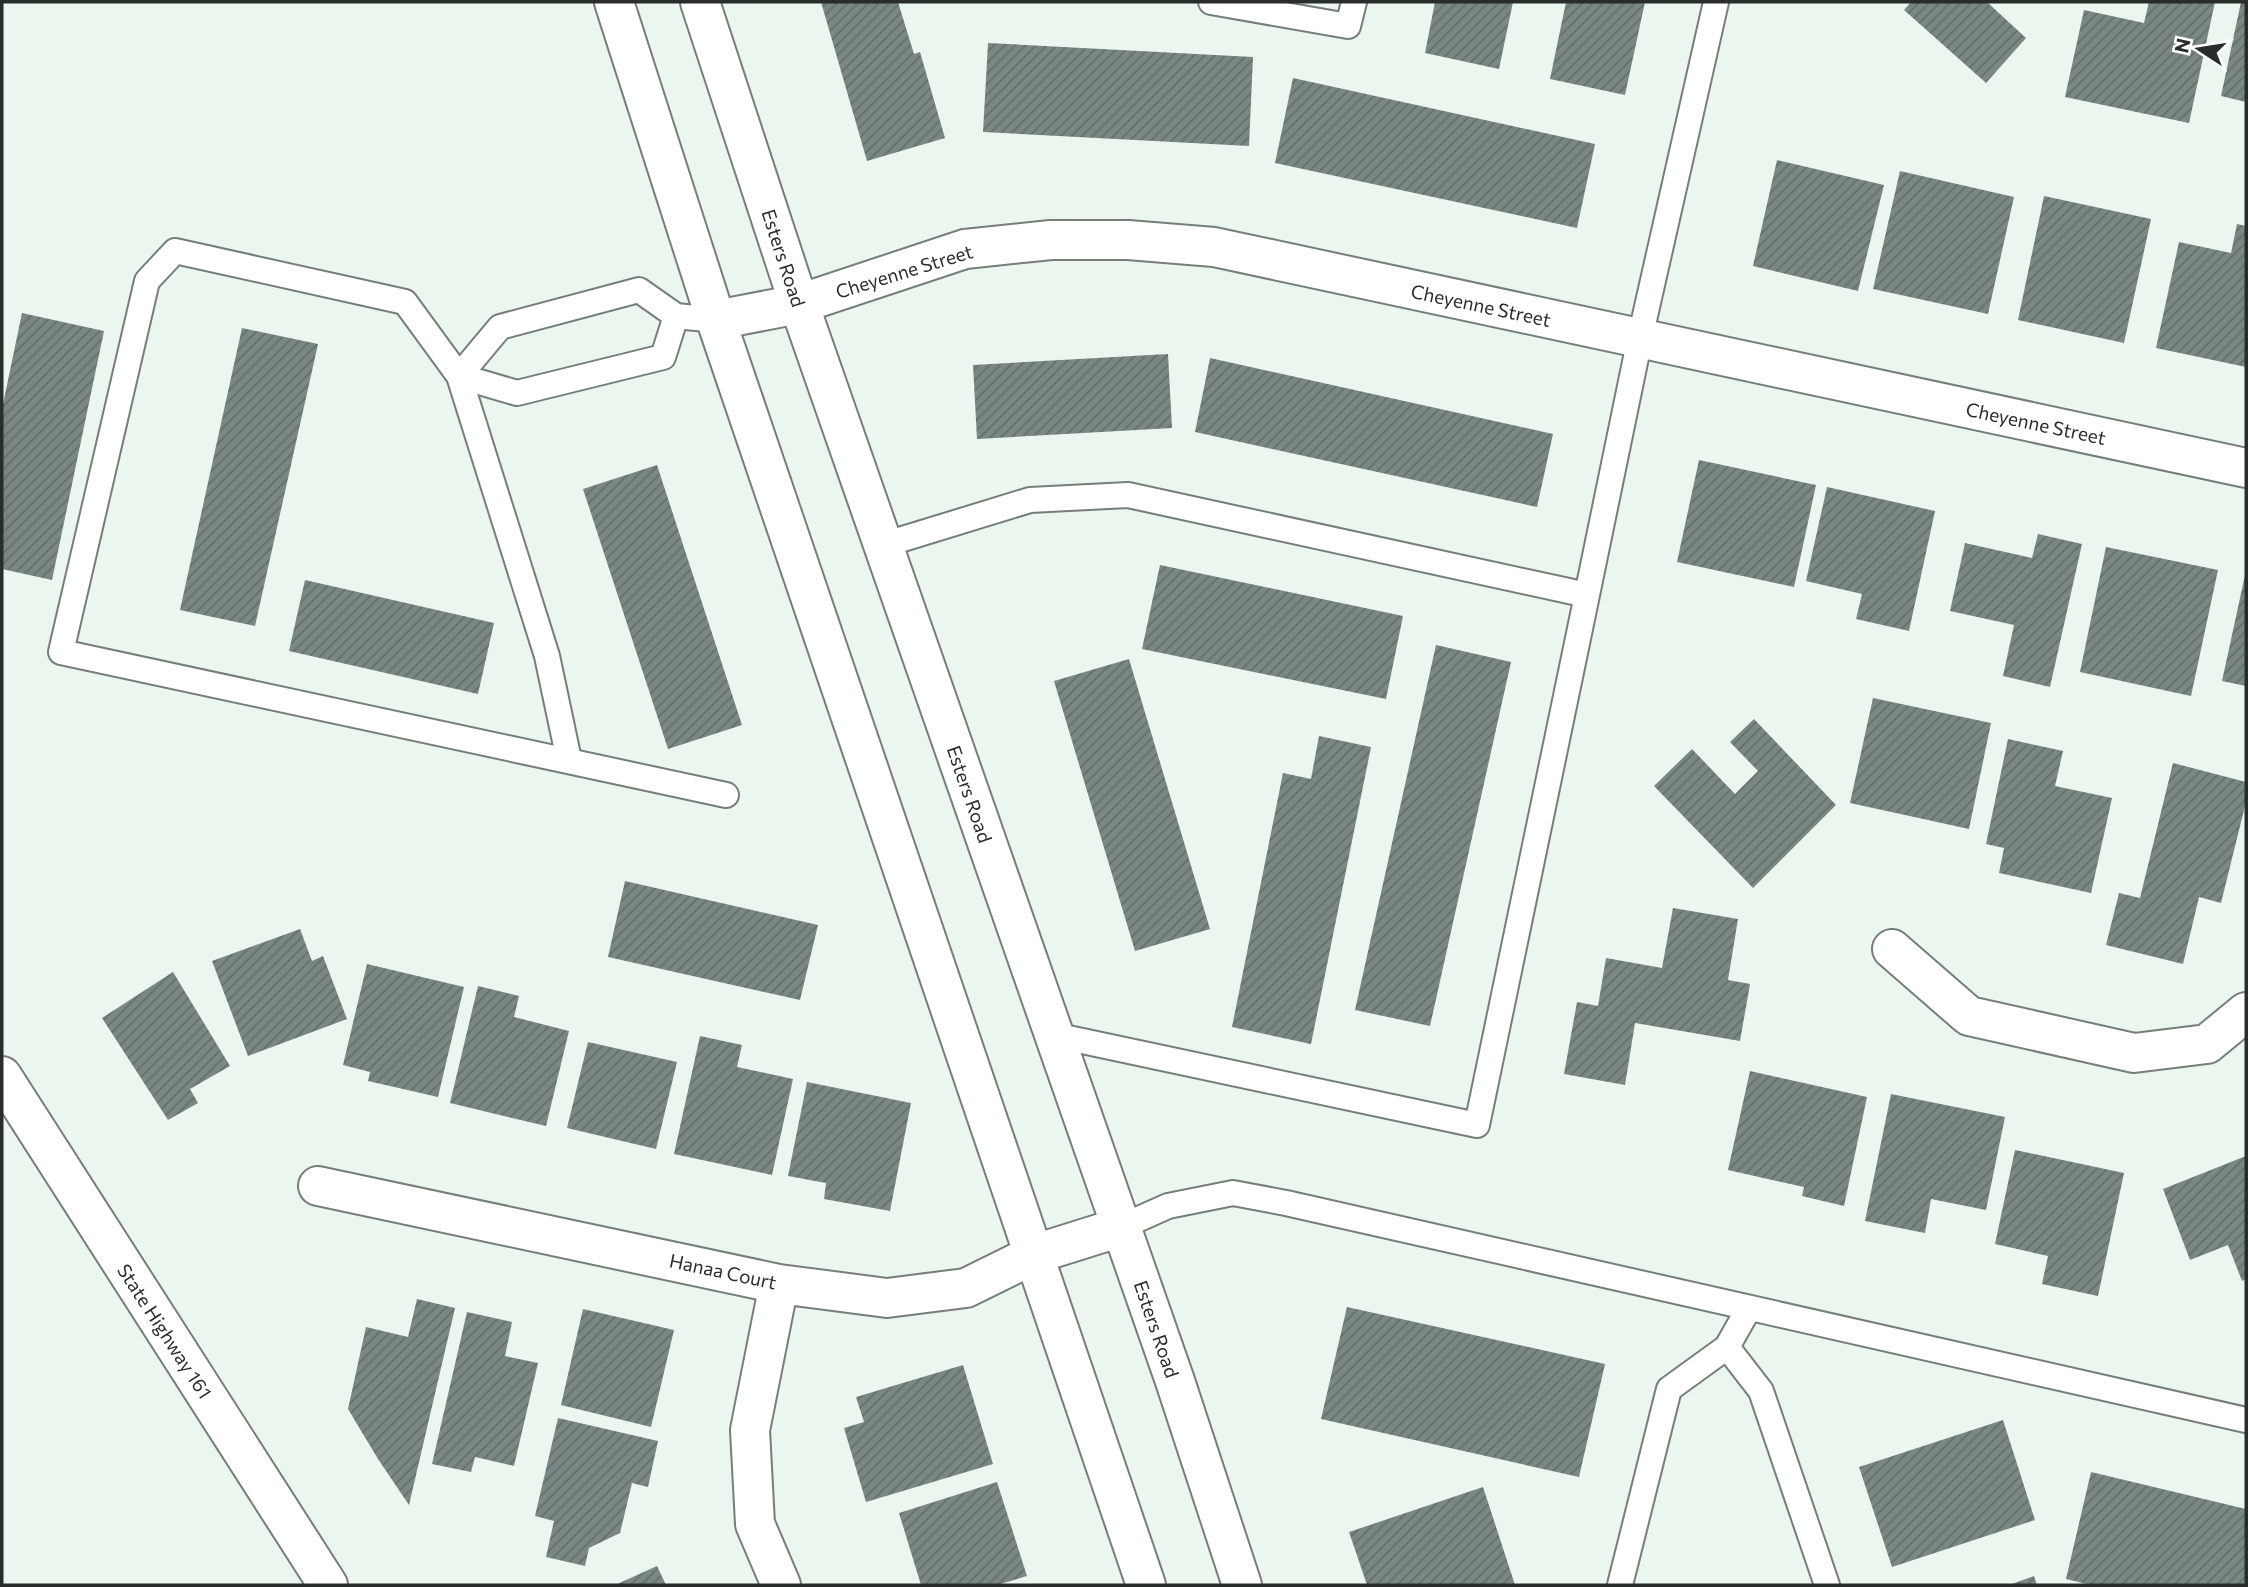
<svg xmlns="http://www.w3.org/2000/svg" width="2248" height="1587" font-family="Commissioner,sans-serif">
<style>
.building{fill:url(#building-hatch)}
.lines{fill:none;stroke-linecap:round;stroke-linejoin:round}
.lane-casing{stroke:#757f78;stroke-width:28}
.street-casing{stroke:#757f78;stroke-width:42}
.secondary-casing{stroke:#757f78;stroke-width:42}
.lane{stroke:#fff;stroke-width:24}
.street{stroke:#fff;stroke-width:38}
.secondary{stroke:#fff;stroke-width:38}
.labels{text-anchor:middle;dominant-baseline:central;stroke-width:7;stroke-linejoin:round;paint-order:stroke}
.street-label{font-size:19px;fill:#292e2a;stroke:#fff}
</style>
<defs>
<pattern id="building-hatch" width="6" height="6" patternUnits="userSpaceOnUse" patternTransform="scale(1.75)"><rect width="6" height="6" fill="#7a8784"/><path d="M-1 1l2-2M0 6l6-6M5 7l2-2" fill="none" stroke="#646f6c"/></pattern>
</defs>
<rect width="100%" height="100%" fill="#ebf7ee"/>
<path class="building" d="M821,2H898L914,54L920,52L945,138L867,161Z
M1435,2H1513L1499,69L1425,53Z
M1566,2H1645L1625,95L1550,79Z
M1911,2H1987L2026,38L1986,83L1904,10Z
M2149,2H2215L2189,123L2065,97L2084,10L2144,23Z
M2241,2H2246V102L2221,96Z
M988,43L1253,57L1249,146L983,132Z
M1293,78L1595,144L1577,228L1275,163Z
M1777,160L1884,185L1858,291L1753,266Z
M1900,171L2014,197L1988,314L1873,289Z
M2044,196L2151,219L2124,343L2018,320Z
M2237,224L2246,226V367L2156,348L2179,242L2231,253Z
M22,313L104,331L52,580L2,569V409Z
M242,328L318,344L255,626L180,610Z
M1168,354L1172,428L977,439L973,365Z
M1210,358L1553,434L1537,507L1195,432Z
M1699,460L1816,485L1794,587L1677,562Z
M657,465L742,725L668,749L583,489Z
M1827,487L1935,511L1909,631L1856,619L1862,594L1806,581Z
M2038,534L2082,544L2050,687L2003,676L2014,625L1950,611L1965,543L2032,558Z
M2106,547L2218,570L2191,696L2080,672Z
M1160,565L1403,616L1386,699L1142,649Z
M2245,575H2246V686L2222,681Z
M305,580L494,623L478,694L289,651Z
M1436,645L1511,662L1430,1026L1355,1010Z
M1129,659L1210,929L1135,951L1054,681Z
M1873,698L1991,723L1969,829L1850,803Z
M1754,719L1836,805L1753,888L1654,786L1692,749L1735,794L1758,771L1730,742Z
M1319,736L1371,747L1311,1044L1232,1027L1283,773L1311,779Z
M2008,739L2063,751L2055,786L2112,798L2091,893L1999,873L2004,848L1986,844Z
M2173,763L2246,782V802L2221,903L2199,897L2183,964L2106,945L2119,893L2140,898Z
M625,881L818,925L800,1000L608,957Z
M1673,908L1738,919L1728,980L1750,984L1740,1041L1635,1023L1625,1085L1564,1074L1577,1002L1598,1006L1606,958L1662,968Z
M300,929L312,961L323,956L347,1019L248,1056L212,961Z
M367,964L464,987L438,1097L368,1081L370,1072L343,1065Z
M173,972L230,1066L190,1089L198,1103L168,1120L102,1018Z
M478,986L519,996L514,1017L569,1031L546,1126L450,1103Z
M700,1036L742,1045L737,1067L793,1079L772,1175L674,1154Z
M588,1042L677,1062L656,1149L567,1128Z
M1750,1071L1867,1097L1844,1206L1802,1196L1804,1187L1728,1170Z
M807,1082L911,1103L890,1211L824,1199L826,1183L788,1176Z
M1891,1094L2005,1117L1986,1210L1931,1199L1925,1233L1865,1221Z
M2015,1150L2124,1173L2098,1296L2042,1284L2048,1256L1995,1244Z
M2246,1156V1279L2242,1281L2228,1245L2190,1260L2163,1189Z
M417,1299L455,1308L409,1505L378,1459L348,1409L366,1327L408,1337Z
M1347,1307L1605,1364L1579,1477L1321,1419Z
M583,1309L674,1330L651,1427L561,1405Z
M467,1312L512,1322L505,1356L538,1363L514,1466L475,1457L471,1472L432,1464Z
M963,1365L993,1464L866,1502L844,1428L864,1422L856,1397Z
M558,1418L658,1441L648,1487L632,1483L620,1533L589,1548L585,1566L546,1557L554,1521L535,1516Z
M2003,1420L2035,1520L1892,1567L1859,1467Z
M2091,1472L2246,1509V1585H2091L2066,1579Z
M997,1482L1027,1576L997,1585H921L899,1513Z
M1483,1487L1515,1585H1367L1349,1532Z
M657,1566L666,1585H615Z
M2034,1576L2037,1585H2009Z"/>
<g class="lines">
<defs>
<path id="lane" d="M1211,2L1348,26L1354,2
M459,376L500,327L639,290L676,316L716,320
M459,376L517,393L663,357L676,316
M883,545L1030,500L1128,495L1587,595L1477,1125L1054,1035
M1587,595L1640,338L1716,2
M569,760L547,656L459,376L405,302L175,251L147,281L61,652L726,795
M1121,1227L1168,1206L1233,1193L1286,1203L2246,1420
M1727,1347L1761,1391L1827,1585
M1620,1585L1669,1389L1727,1347L1749,1308"/>
<path id="street" d="M1892,949L1969,1016L2134,1053L2207,1044L2246,1012
M318,1186L779,1284L887,1298L966,1288L1035,1254L1121,1227
M779,1284L750,1430L755,1524L781,1585"/>
<path id="secondary" d="M614,2L716,320L1146,1585
M700,2L799,304L1175,1381L1242,1585
M716,320L799,304L965,249L1051,240H1128L1214,247L2246,468
M2,1076L328,1585"/>
</defs>
<use href="#lane" class="lane-casing"/>
<use href="#street" class="street-casing"/>
<use href="#secondary" class="secondary-casing"/>
<use href="#lane" class="lane"/>
<use href="#street" class="street"/>
<use href="#secondary" class="secondary"/>
</g>
<g class="labels">
<g class="street-label">
<text transform="translate(784 258) rotate(72)">Esters Road</text>
<text transform="translate(904 271) rotate(-17)">Cheyenne Street</text>
<text transform="translate(1481 305) rotate(12)">Cheyenne Street</text>
<text transform="translate(2036 423) rotate(12)">Cheyenne Street</text>
<text transform="translate(970 794) rotate(71)">Esters Road</text>
<text transform="translate(723 1271) rotate(12)">Hanaa Court</text>
<text transform="translate(1157 1329) rotate(71)">Esters Road</text>
<text transform="translate(165 1331) rotate(57)">State Highway 161</text>
</g>
</g>
<rect width="2248" height="1587" fill="none" stroke="#292e2a" stroke-width="7"/>
<g transform="translate(2199 49) rotate(282)" stroke="#ffffff" stroke-width="5" paint-order="stroke">
<path d="M0-5L12 26L0 18L-12 26Z" fill="#292e2a"/>
<text y="-10" font-size="19" font-weight="bold" text-anchor="middle" fill="#292e2a">N</text>
</g>
</svg>
